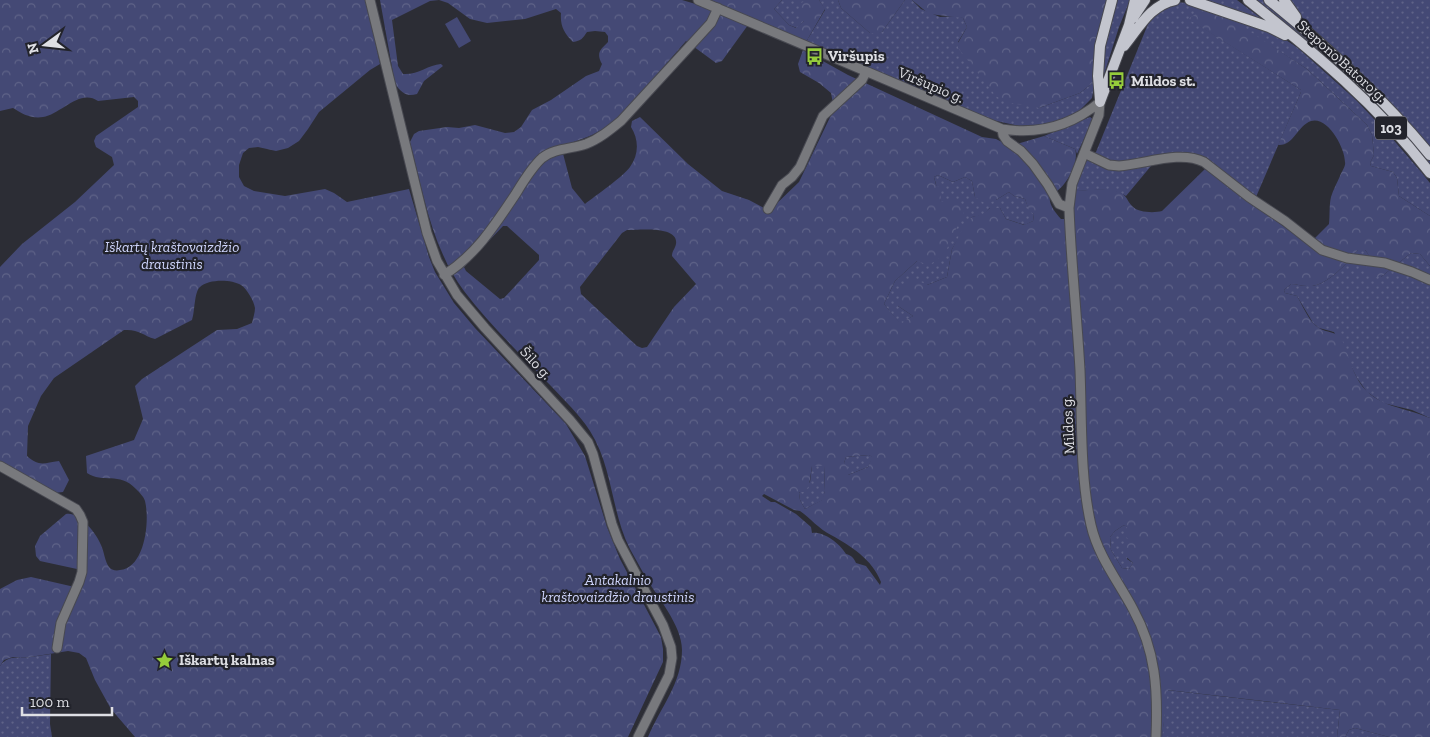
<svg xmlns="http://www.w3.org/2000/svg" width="1430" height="737" font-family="'Zilla Slab',serif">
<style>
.green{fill:url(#green-dots)}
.forest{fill:url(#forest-crowns);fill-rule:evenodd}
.pitch{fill:#444975}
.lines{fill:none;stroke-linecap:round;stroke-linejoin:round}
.minor-casing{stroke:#484951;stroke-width:11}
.major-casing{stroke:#484951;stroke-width:12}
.minor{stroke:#78797d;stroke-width:9}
.major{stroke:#c3c5ce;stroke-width:10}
.labels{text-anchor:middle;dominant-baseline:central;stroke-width:4.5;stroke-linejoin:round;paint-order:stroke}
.shield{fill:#22232b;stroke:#a6a7ac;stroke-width:1}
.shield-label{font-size:14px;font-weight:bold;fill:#dedfe4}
.poi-label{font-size:15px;font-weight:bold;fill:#dedfe4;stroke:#22232b;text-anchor:start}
.street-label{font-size:15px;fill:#dedfe4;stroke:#22232b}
.park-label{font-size:15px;font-style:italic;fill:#ced4fb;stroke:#22232b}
</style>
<defs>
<pattern id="green-dots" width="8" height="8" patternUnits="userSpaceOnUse" patternTransform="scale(1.25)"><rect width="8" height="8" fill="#444975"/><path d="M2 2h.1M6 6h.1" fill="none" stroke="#5f6388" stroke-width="1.8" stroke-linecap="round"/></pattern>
<pattern id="forest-crowns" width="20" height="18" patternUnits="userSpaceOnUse" patternTransform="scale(1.25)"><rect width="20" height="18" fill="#444975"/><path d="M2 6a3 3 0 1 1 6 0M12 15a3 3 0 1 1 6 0" fill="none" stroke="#5f6388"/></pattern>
</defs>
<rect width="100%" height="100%" fill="#2c2d35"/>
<path class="green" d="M782,0H808L804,21L797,28L789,25L774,9Z
M819,0H838L841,8L870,33L882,32L905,0H912L921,9L940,17L957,16L963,18L967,27L958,42L1039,108L1080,93L1095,81L1092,98L1078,112L1055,122L1037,125L1019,126L983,118L806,42L825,10Z
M1115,0H1130L1119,27L1101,84L1102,56Z
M1197,0H1237L1270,25Z
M1256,0H1263L1273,7L1357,81L1423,152L1430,161V168L1344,75L1321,53Z
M1286,0H1430V150L1350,62L1312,28Z
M1175,2L1188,3L1280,36L1298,48L1356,100L1391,137L1422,173L1430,183V216L1399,196L1397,178L1393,172L1371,166L1370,163L1374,155L1372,135L1367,125L1307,69L1271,46L1189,19L1301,90V92L1256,197L1201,157C1188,152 1175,153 1161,154L1126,196C1111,187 1093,190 1076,191C1080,170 1080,166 1096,152L1148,24L1158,9Z
M1090,117L1093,119L1077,154L1075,149L1044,136Z
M938,175L953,182L965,177L972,181L975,197L996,200L1009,192L1014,196L1025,199L1028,207L1034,214L1033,221L1025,225L1006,219L1000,208H990L983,215L972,217L952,249L947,277L927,285L898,306L913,316L900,324L884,304L895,281L917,261L941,202L934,177Z
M1358,250H1365C1371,257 1376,268 1381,277L1411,253L1420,254L1430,266V418L1412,410L1383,403L1367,392L1357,378L1334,332L1319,328L1313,323L1297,296L1285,293L1284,290L1291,284C1296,284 1301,286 1307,286C1326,288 1347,263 1358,250Z
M869,455L873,457L868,467L848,475L844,463L846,457Z
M812,466H824L825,491L823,500L805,509L800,500L799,493L810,482Z
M1124,525L1128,527L1131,541L1127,559L1133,563L1129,569L1122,568L1111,550L1110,537L1115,531Z
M51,654L50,724L52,737H0V666C8,655 18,658 30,657C37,656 44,655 51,654Z
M1167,690L1340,710L1337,737H1162Z
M1355,728L1389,737H1345L1349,730Z"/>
<path class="forest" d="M0,0H366L380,64L370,70L319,112L308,129L299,141L288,148L276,151L258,147L249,148L243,153L239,165V177L244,186L254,191L285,196L325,189L334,193L347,202L409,189L429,257L435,272L454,303L475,328L566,424L585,456L607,527L620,559L661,637L663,649V662L628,737H135L111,709L95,680L86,658L79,653L68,651L30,657H13L4,660L0,666V589L17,580L31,577L79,588L83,586L85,575L77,569L40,561L36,556L35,546L40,536L66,514C79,511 97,534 101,545C104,551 105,562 109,567C111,570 116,571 120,570C145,568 150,521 145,501C144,497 139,492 136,489C119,471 103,484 87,473L86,456L134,440L143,419L135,386L142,379L217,330L237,329L252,323C253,318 255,313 255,308C254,301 247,289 241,285C231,279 208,279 200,287C194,292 195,312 192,320L155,339C142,335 139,329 124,330L54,378L41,396L28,426L27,456C39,467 44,463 59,461L69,480L63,492L54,493L0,462V267L22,244L75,202L114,165L112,157L96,147L94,141L96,136L138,107V101L134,97L98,101C80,88 61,114 43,117C32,119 22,114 13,108L0,111Z
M380,0H682L709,8L748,25L722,61L716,63L686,41L620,117C602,133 583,139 561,146L572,188L585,204C595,196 624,176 630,167C639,154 639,140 631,127L632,121L640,117L688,164L722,191L749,200L764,208H772L799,182L834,109L831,93L819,83L800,72L798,64L803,50L848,75L982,137L996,139L1010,146L1044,136L1075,149C1080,163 1064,191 1050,195C1048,204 1055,212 1061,219H1067L1072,215L1076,191C1089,190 1107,187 1119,192C1127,195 1127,201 1132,206C1138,213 1155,213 1162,211L1205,169L1305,242L1312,241L1329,224C1330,216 1329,205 1331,197C1333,190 1337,183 1340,176C1342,171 1346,166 1345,162C1345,148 1328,116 1311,121C1297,126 1294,146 1278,145L1301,92V90L1188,19L1199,12H1210L1234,21L1307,69L1367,125L1372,135L1374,155L1370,163L1371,166L1393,172L1397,178L1399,196L1430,216V266L1420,254L1411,253L1381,277H1370L1366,274C1364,262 1375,261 1365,250H1358C1347,263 1326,288 1307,286C1301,286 1296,284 1291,284L1284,290L1285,293L1297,296C1303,306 1309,322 1319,328C1326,333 1337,331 1342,340C1347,348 1350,365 1356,376C1371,407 1401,406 1430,418V737H1389L1355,728L1349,730L1345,737H1337L1340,710L1168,690L1162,737H648C660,708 682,683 682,650C682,625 657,597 645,576C640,567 635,558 630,549C611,512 613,467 590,431C580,415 564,400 551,386C521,355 490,325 464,291C432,248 423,193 410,142L414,134L419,131L447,127L459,128L475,125L505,133L514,132L521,127L532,110L551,100L586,76L599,71L602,64C596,53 600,50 608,42V36L605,32L595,31L587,32C583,38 581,41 573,42C564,33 560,26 561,13L556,9L525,19L487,23L470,19L448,3L439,0L430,1L392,20L398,66L403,74C418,75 428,65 441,64L443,66L424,81L417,94C406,97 402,93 395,84ZM938,175L953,182L965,177L972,181L975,197L986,204L996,200L1009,192L1014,196L1025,199L1029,211L1034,214L1033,221L1024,225L1006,219L1000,208H990L983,214L972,217L966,223L952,249L947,277L927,285L913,278L902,287L898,306L913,316L900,323L884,304L895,281L917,261L929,265L944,255L965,210L953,199L941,202L940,188L936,185L934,177ZM503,226H507L539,255V260L504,298L500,299L466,271L464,267ZM627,230C638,230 679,225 676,244C675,249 672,251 672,256L696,284L674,307L647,347L642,348L637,346L581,294L580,287L622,233ZM869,455L872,457L868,467L848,475V467L844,463L846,457ZM812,466H824L825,491L822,500L805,509L800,500L799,493L800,492H804L809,486ZM764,494L794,510L800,511C810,518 819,529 831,535C851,546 872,559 881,582L880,585L866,566L856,563C854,558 851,555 846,554C839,542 822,531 812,533L811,527L796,514L775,502H771L762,496ZM1124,525L1127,527L1126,537L1130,541L1126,542L1123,554L1133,563L1129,569L1122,568L1111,550L1110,537L1115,531Z
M710,0H782L774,9L789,25L796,28L804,21L798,12L801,3L807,0H819L825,9L806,42Z
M838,0H905L882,32L876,34L870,33L841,8Z
M912,0H1108L1095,81L1080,93L1039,108L1005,102L996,96L958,48V43L967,27L963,18L929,14Z"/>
<path class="pitch" d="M457,17L471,41L459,48L445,24Z"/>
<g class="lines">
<defs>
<path id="minor" d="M370,0L427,233L437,261L457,295L485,328L570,420L588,442L593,454L612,524L618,540L663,625L671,647L672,658L669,675L638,737
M698,0L1002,129C1039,135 1071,126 1100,102
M1100,102L1099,115L1072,184L1069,208C1071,262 1077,316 1080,370C1082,420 1080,477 1091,525C1098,556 1118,581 1133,609C1156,651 1158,690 1156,737
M1002,129L1003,135L1007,141L1021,151L1033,164L1048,185L1059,204L1069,208
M1084,153L1109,165L1119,166C1146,164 1180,150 1204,162L1249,197L1285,221L1322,250L1347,258L1385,263L1412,272L1430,280
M768,209L782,185L792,177L800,167L823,116L862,80L866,72
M444,275C475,256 495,225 515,195C523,182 531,168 542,158C554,148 572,149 586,144C599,139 610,130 621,121L711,23L718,8
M0,466L76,509L80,515L83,522L82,572L79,582L61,623L57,648"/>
<path id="major" d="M1190,0L1269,27L1285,35
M1248,0C1315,53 1378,105 1430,173
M1269,0C1327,47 1383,97 1430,155
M1284,0L1296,17
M1133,18L1145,0
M1124,46C1139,28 1150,5 1175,0
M1100,100L1098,76L1100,46L1112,0
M1100,102L1129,25L1135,0"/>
</defs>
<use href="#minor" class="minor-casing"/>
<use href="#major" class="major-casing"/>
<use href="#minor" class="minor"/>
<use href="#major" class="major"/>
</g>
<defs>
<symbol id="bus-bare" viewBox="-9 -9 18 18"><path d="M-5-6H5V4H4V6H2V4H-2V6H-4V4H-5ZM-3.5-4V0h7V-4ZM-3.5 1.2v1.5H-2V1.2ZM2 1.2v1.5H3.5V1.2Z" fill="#95cc3b" stroke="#22232b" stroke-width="2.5" paint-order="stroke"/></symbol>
<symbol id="sight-bare" viewBox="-9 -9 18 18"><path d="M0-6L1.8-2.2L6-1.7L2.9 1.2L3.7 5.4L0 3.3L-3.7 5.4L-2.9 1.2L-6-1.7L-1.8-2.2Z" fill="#95cc3b" stroke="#22232b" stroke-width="2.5" paint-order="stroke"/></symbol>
</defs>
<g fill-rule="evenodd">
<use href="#bus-bare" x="802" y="44" width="25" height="25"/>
<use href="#bus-bare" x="1104" y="68" width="25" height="25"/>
<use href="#sight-bare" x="152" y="648" width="25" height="25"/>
</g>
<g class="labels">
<rect class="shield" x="1375" y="116.5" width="32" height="23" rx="4"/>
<g class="shield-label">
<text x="1391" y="128">103</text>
</g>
<g class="poi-label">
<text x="828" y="56">Viršupis</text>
<text x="1131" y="81">Mildos st.</text>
<text x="179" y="660">Iškartų kalnas</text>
</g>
<g class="street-label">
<text transform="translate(1342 61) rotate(42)">Stepono Batoro g.</text>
<text transform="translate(931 85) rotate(23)">Viršupio g.</text>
<text transform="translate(536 363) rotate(47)">Šilo g.</text>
<text transform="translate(1068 425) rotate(-93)">Mildos g.</text>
</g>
<g class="park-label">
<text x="172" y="247">Iškartų kraštovaizdžio<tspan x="172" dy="17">draustinis</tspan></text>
<text x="618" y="580">Antakalnio<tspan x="618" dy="17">kraštovaizdžio draustinis</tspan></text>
</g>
</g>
<g transform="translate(45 45) rotate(255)" stroke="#22232b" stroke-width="4" paint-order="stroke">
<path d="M0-4L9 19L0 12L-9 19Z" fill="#dedfe4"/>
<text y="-8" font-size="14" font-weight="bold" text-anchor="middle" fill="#dedfe4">N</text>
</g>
<path d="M22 707v8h90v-8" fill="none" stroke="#dedfe4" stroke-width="2.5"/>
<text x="30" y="707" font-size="15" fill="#dedfe4" stroke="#22232b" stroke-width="4" paint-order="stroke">100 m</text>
</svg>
